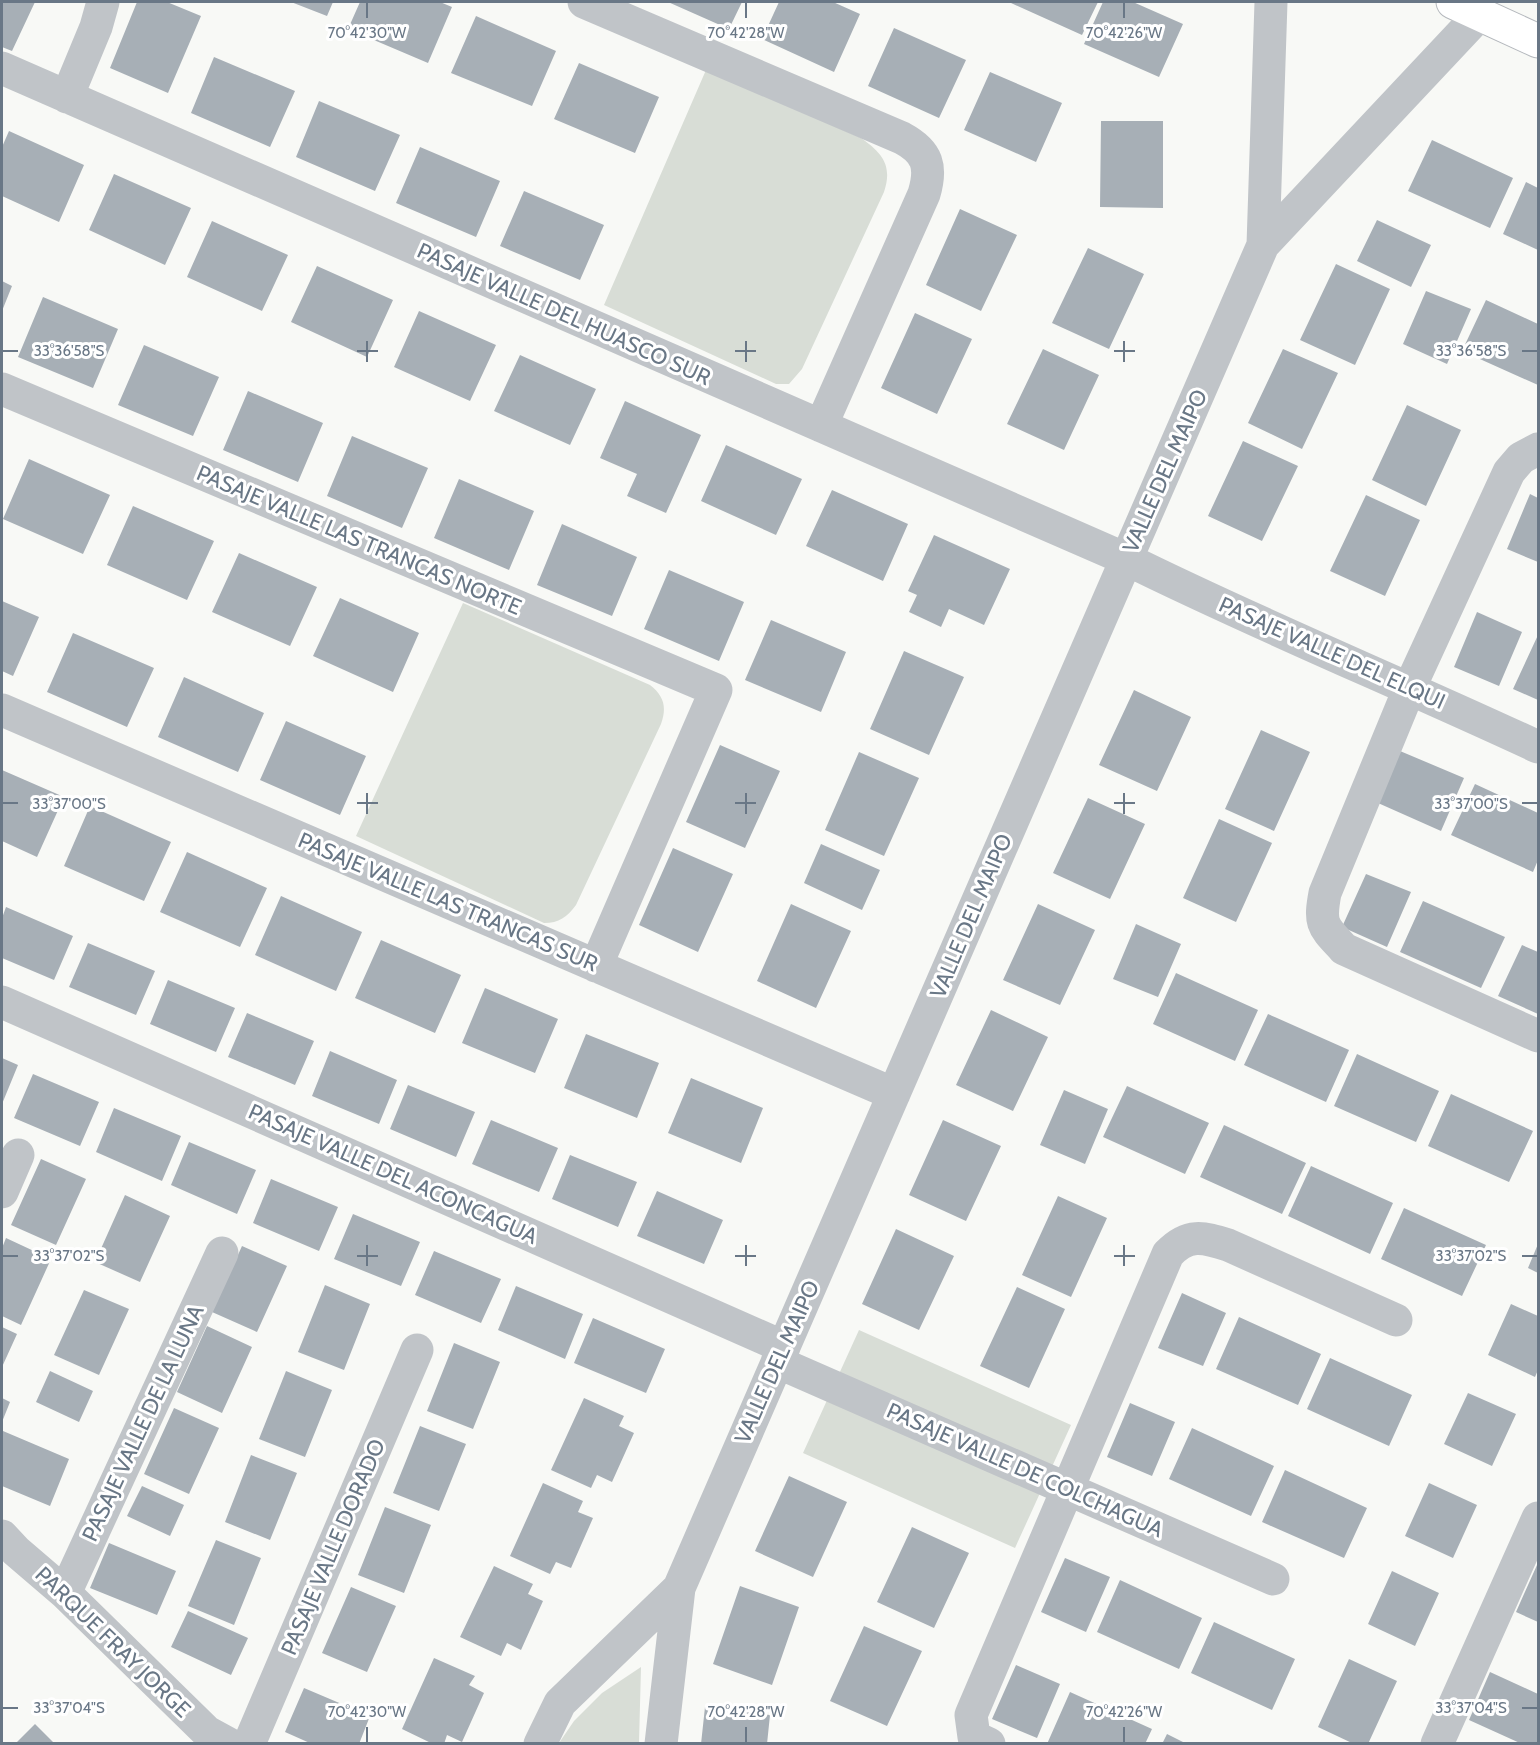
<svg xmlns="http://www.w3.org/2000/svg" width="1540" height="1745" font-family="Cabin,sans-serif">
<style>
.green{fill:#d8ddd6}
.building{fill:#a7afb6}
.lines{fill:none;stroke-linecap:round;stroke-linejoin:round}
.major-casing{stroke:#b4b8bd;stroke-width:35}
.minor{stroke:#c0c4c8;stroke-width:33}
.major{stroke:#fff;stroke-width:33}
.ticks{fill:none;stroke:#697786;stroke-width:2}
.labels{text-anchor:middle;dominant-baseline:central;stroke-width:6;stroke-linejoin:round;paint-order:stroke}
.street-label{font-size:22px;fill:#697786;stroke:#fff}
.ticks-label{font-size:15px;text-anchor:middle;fill:#697786;stroke:#fff;stroke-width:6;stroke-linejoin:round;paint-order:stroke}
</style>
<rect width="100%" height="100%" fill="#f8f9f6"/>
<path class="green" d="M706,70L861,138C882,153 893,165 884,192L802,369L789,384H776L604,305Z
M463,603L650,685C664,696 667,707 661,724L576,905C567,917 559,923 544,923L356,836Z
M859,1330L1071,1425L1015,1548L803,1453Z
M641,1667L639,1743H559L574,1721L602,1693Z"/>
<path class="building" d="M2,2H35L12,51L2,47Z
M137,2H167L201,16L168,93L110,68Z
M291,2H333L327,16Z
M360,2H440L452,7L428,63L348,29Z
M668,2H742L729,29Z
M779,2H833L860,14L834,72L762,39Z
M1012,2H1098L1082,35L1011,3Z
M1103,2H1133L1183,24L1159,77L1084,44Z
M476,16L556,51L532,106L451,73Z
M894,28L966,60L939,118L868,86Z
M214,57L295,91L270,147L191,113Z
M579,63L659,97L635,153L554,119Z
M990,72L1062,103L1036,162L964,130Z
M319,101L400,135L375,191L296,157Z
M1101,121H1163V208L1100,207Z
M9,131L84,165L59,222L2,196V147Z
M1432,140L1513,178L1490,228L1408,191Z
M420,147L500,181L476,237L396,203Z
M114,174L191,208L165,265L89,230Z
M1526,182L1538,188V250L1503,234Z
M524,191L604,225L580,280L500,246Z
M960,209L1017,235L981,311L926,285Z
M1377,220L1431,245L1411,287L1357,261Z
M212,221L288,255L262,311L187,277Z
M1088,248L1144,274L1109,349L1052,323Z
M1336,264L1390,289L1355,365L1300,340Z
M317,266L393,300L367,357L291,322Z
M2,281L12,286L2,311Z
M1426,291L1471,309L1447,364L1403,344Z
M43,297L118,329L93,388L18,357Z
M1486,300L1538,324V385L1462,351Z
M419,311L496,345L470,401L394,367Z
M915,313L972,339L937,414L881,388Z
M144,345L219,377L193,436L118,405Z
M1043,349L1099,375L1064,450L1007,424Z
M1283,349L1338,373L1302,449L1248,423Z
M520,355L596,389L570,445L494,411Z
M248,391L323,423L298,482L223,450Z
M625,401L701,435L666,513L627,496L637,474L600,458Z
M1407,405L1461,430L1426,506L1372,480Z
M352,436L428,468L402,528L327,496Z
M1243,441L1298,466L1262,541L1208,516Z
M726,445L802,479L776,535L701,501Z
M29,459L110,495L83,554L3,519Z
M459,479L534,511L509,570L434,538Z
M832,490L908,524L883,581L806,546Z
M1530,494L1538,498V562L1507,549Z
M1366,495L1420,520L1385,596L1330,571Z
M133,506L214,541L187,600L107,565Z
M562,524L637,557L612,616L537,585Z
M934,535L1010,569L984,625L949,609L941,627L909,612L917,595L908,591Z
M239,553L317,587L290,646L212,612Z
M669,570L744,602L719,661L644,629Z
M340,598L419,633L393,692L313,656Z
M2,601L39,617L13,676L2,671Z
M1477,612L1522,632L1499,686L1454,667Z
M771,620L846,652L821,712L745,680Z
M73,633L154,668L127,727L47,692Z
M1538,635V700L1513,689Z
M904,651L964,677L929,755L870,729Z
M184,677L264,713L238,772L158,737Z
M1134,690L1191,717L1157,791L1099,765Z
M286,721L366,756L340,815L260,780Z
M1261,730L1310,752L1274,831L1225,809Z
M720,745L780,771L745,848L686,822Z
M1400,751L1464,778L1441,831L1378,803Z
M859,752L919,778L884,856L825,830Z
M2,770L64,797L37,857L2,841Z
M1475,784L1538,813V860L1533,872L1451,835Z
M1088,798L1145,824L1110,899L1053,873Z
M90,806L171,842L144,901L64,866Z
M1219,819L1272,843L1236,922L1183,898Z
M821,844L880,870L862,910L804,883Z
M673,848L733,874L698,952L639,925Z
M187,852L267,888L240,947L160,912Z
M1366,874L1411,892L1387,947L1342,927Z
M281,896L362,932L336,991L255,955Z
M1423,901L1505,937L1481,988L1400,952Z
M791,904L851,931L816,1008L757,981Z
M1038,904L1095,930L1060,1005L1003,980Z
M6,907L73,936L54,980L2,958V918Z
M1136,924L1181,944L1158,997L1113,979Z
M381,940L461,975L435,1033L355,998Z
M88,943L155,971L136,1015L69,987Z
M1522,945L1538,952V1014L1498,996Z
M1176,973L1258,1010L1235,1061L1153,1024Z
M168,980L235,1008L216,1052L150,1024Z
M485,988L558,1019L535,1073L462,1043Z
M991,1010L1048,1037L1013,1111L956,1085Z
M247,1013L314,1041L295,1085L228,1057Z
M1268,1014L1349,1050L1326,1102L1244,1065Z
M586,1034L659,1063L637,1118L564,1088Z
M330,1051L397,1080L379,1124L312,1096Z
M1357,1054L1439,1091L1416,1142L1334,1106Z
M2,1058L18,1065L2,1104Z
M33,1074L99,1102L80,1146L14,1118Z
M691,1078L763,1108L741,1163L668,1133Z
M408,1085L475,1112L456,1157L390,1129Z
M1127,1086L1209,1123L1185,1174L1103,1137Z
M1064,1090L1108,1109L1085,1164L1040,1145Z
M1451,1094L1533,1131L1509,1182L1428,1146Z
M114,1108L181,1136L162,1181L96,1152Z
M491,1120L558,1148L539,1192L472,1164Z
M943,1120L1001,1146L966,1221L909,1195Z
M1224,1125L1306,1163L1282,1214L1200,1177Z
M189,1142L256,1170L237,1214L171,1185Z
M570,1155L637,1182L618,1227L552,1199Z
M41,1159L86,1179L56,1245L11,1225Z
M1311,1166L1393,1203L1370,1254L1288,1216Z
M271,1179L338,1207L319,1251L253,1223Z
M657,1191L723,1220L704,1264L637,1236Z
M125,1195L170,1216L140,1282L95,1262Z
M1058,1196L1107,1218L1071,1297L1022,1275Z
M1404,1208L1486,1245L1462,1296L1381,1259Z
M353,1214L420,1242L401,1286L334,1259Z
M896,1229L954,1256L919,1330L862,1304Z
M6,1238L51,1259L21,1325L2,1316V1248Z
M1538,1244V1273L1528,1268Z
M242,1246L287,1266L257,1332L212,1312Z
M434,1251L501,1279L481,1323L415,1295Z
M325,1285L370,1304L344,1370L298,1352Z
M516,1286L583,1314L565,1359L498,1330Z
M1017,1287L1065,1309L1029,1388L980,1366Z
M84,1290L129,1309L99,1375L54,1355Z
M1182,1293L1226,1313L1203,1366L1158,1348Z
M1511,1304L1538,1316V1370L1535,1377L1488,1355Z
M1239,1317L1321,1354L1298,1405L1216,1369Z
M593,1318L665,1349L646,1393L574,1363Z
M207,1326L252,1347L222,1413L177,1392Z
M2,1327L17,1334L2,1367Z
M454,1343L500,1362L473,1429L427,1411Z
M1330,1358L1412,1395L1389,1446L1307,1409Z
M50,1371L93,1391L79,1422L36,1402Z
M286,1371L332,1390L305,1457L259,1439Z
M1468,1393L1516,1414L1492,1466L1444,1444Z
M2,1398L10,1402L2,1422Z
M584,1398L624,1416L619,1426L634,1433L612,1482L597,1475L591,1488L551,1470Z
M1130,1403L1175,1422L1152,1476L1107,1457Z
M174,1408L219,1428L189,1494L144,1474Z
M420,1426L466,1444L439,1511L393,1493Z
M1192,1428L1274,1466L1251,1516L1169,1479Z
M3,1431L69,1459L50,1506L2,1486Z
M251,1455L297,1473L270,1540L225,1522Z
M1285,1470L1367,1508L1344,1558L1262,1522Z
M789,1476L847,1502L813,1577L755,1551Z
M543,1483L583,1501L578,1512L593,1518L571,1568L556,1562L550,1574L510,1556Z
M1429,1483L1477,1505L1453,1558L1405,1536Z
M142,1486L184,1505L170,1536L127,1516Z
M385,1507L431,1525L404,1593L358,1575Z
M912,1527L969,1553L934,1628L877,1602Z
M216,1540L261,1558L234,1625L188,1606Z
M109,1543L176,1571L157,1615L90,1588Z
M1065,1558L1110,1577L1086,1632L1041,1612Z
M1537,1565L1538,1566V1622L1516,1612Z
M494,1566L533,1584L528,1594L543,1601L521,1650L507,1643L501,1656L460,1637Z
M1392,1571L1439,1593L1415,1646L1368,1624Z
M1120,1580L1202,1618L1179,1669L1097,1632Z
M740,1586L799,1607L772,1685L713,1664Z
M351,1587L396,1606L367,1672L322,1653Z
M188,1611L248,1638L231,1675L171,1647Z
M1214,1622L1295,1659L1272,1710L1191,1673Z
M864,1626L922,1651L887,1726L830,1701Z
M434,1658L475,1676L469,1685L484,1693L462,1742L447,1735L444,1744H433L402,1729Z
M1349,1659L1397,1681L1368,1744H1354L1318,1727Z
M1016,1665L1060,1684L1037,1738L992,1719Z
M1490,1672L1538,1694V1744H1522L1469,1720Z
M304,1688L370,1716L359,1744H312L285,1732Z
M1070,1692L1152,1729L1145,1744H1047Z
M705,1707L770,1715L767,1744H701Z
M35,1724L55,1744H15Z
M1167,1734L1187,1744H1162Z"/>
<g class="lines">
<defs>
<path id="major" d="M1453,2L1538,41"/>
</defs>
<use href="#major" class="major-casing"/>
<path class="minor" d="M584,2L902,138C928,152 932,167 924,194L821,426
M2,68L1126,559C1261,626 1401,683 1538,747
M67,97L96,27L103,2
M1263,245L1271,2
M2,389L716,690L596,966
M1538,449L1521,458L1509,472L1410,687L1325,893C1319,925 1323,926 1344,949L1538,1036
M2,710L894,1094
M2,1002L784,1347
M2,1192L18,1155
M777,1362L1273,1579
M2,1536L16,1551L65,1593L207,1732L229,1744
M65,1593L222,1253
M249,1744L417,1350
M540,1744L560,1703L679,1588
M661,1744L679,1588L1263,245L1480,14
M989,1744L974,1737L971,1715L1168,1254C1188,1233 1203,1237 1228,1245L1396,1320
M1437,1744L1538,1518"/>
<use href="#major" class="major"/>
</g>
<path class="ticks" d="M367,3V18M746,3V18M1124,3V18M367,341V362M746,341V362M1124,341V362M3,351H18M357,351H378M735,351H756M1114,351H1135M1522,351H1537M367,793V814M746,793V814M1124,793V814M3,803H18M357,803H378M735,803H756M1114,803H1135M1522,803H1537M367,1245V1266M746,1245V1266M1124,1245V1266M3,1256H18M357,1256H378M735,1256H756M1114,1256H1135M1522,1256H1537M3,1708H18M1522,1708H1537M367,1727V1742M746,1727V1742M1124,1727V1742"/>
<g class="labels">
<g class="street-label">
<text transform="translate(564 314) rotate(24)">PASAJE VALLE DEL HUASCO SUR</text>
<text transform="translate(1165 471) rotate(-66)">VALLE DEL MAIPO</text>
<text transform="translate(359 540) rotate(23)">PASAJE VALLE LAS TRANCAS NORTE</text>
<text transform="translate(1332 653) rotate(24)">PASAJE VALLE DEL ELQUI</text>
<text transform="translate(448 902) rotate(23)">PASAJE VALLE LAS TRANCAS SUR</text>
<text transform="translate(971 916) rotate(-67)">VALLE DEL MAIPO</text>
<text transform="translate(393 1174) rotate(24)">PASAJE VALLE DEL ACONCAGUA</text>
<text transform="translate(777 1362) rotate(-66)">VALLE DEL MAIPO</text>
<text transform="translate(143 1423) rotate(-65)">PASAJE VALLE DE LA LUNA</text>
<text transform="translate(1025 1470) rotate(24)">PASAJE VALLE DE COLCHAGUA</text>
<text transform="translate(333 1547) rotate(-67)">PASAJE VALLE DORADO</text>
<text transform="translate(113 1642) rotate(44)">PARQUE FRAY JORGE</text>
</g>
</g>
<g class="ticks-label">
<text x="367" y="38">70°42'30"W</text>
<text x="746" y="38">70°42'28"W</text>
<text x="1124" y="38">70°42'26"W</text>
<text x="69" y="356">33°36'58"S</text>
<text x="1471" y="356">33°36'58"S</text>
<text x="69" y="809">33°37'00"S</text>
<text x="1471" y="809">33°37'00"S</text>
<text x="69" y="1261">33°37'02"S</text>
<text x="1471" y="1261">33°37'02"S</text>
<text x="69" y="1713">33°37'04"S</text>
<text x="1471" y="1713">33°37'04"S</text>
<text x="367" y="1717">70°42'30"W</text>
<text x="746" y="1717">70°42'28"W</text>
<text x="1124" y="1717">70°42'26"W</text>
</g>
<rect width="1540" height="1745" fill="none" stroke="#697786" stroke-width="6"/>
</svg>
